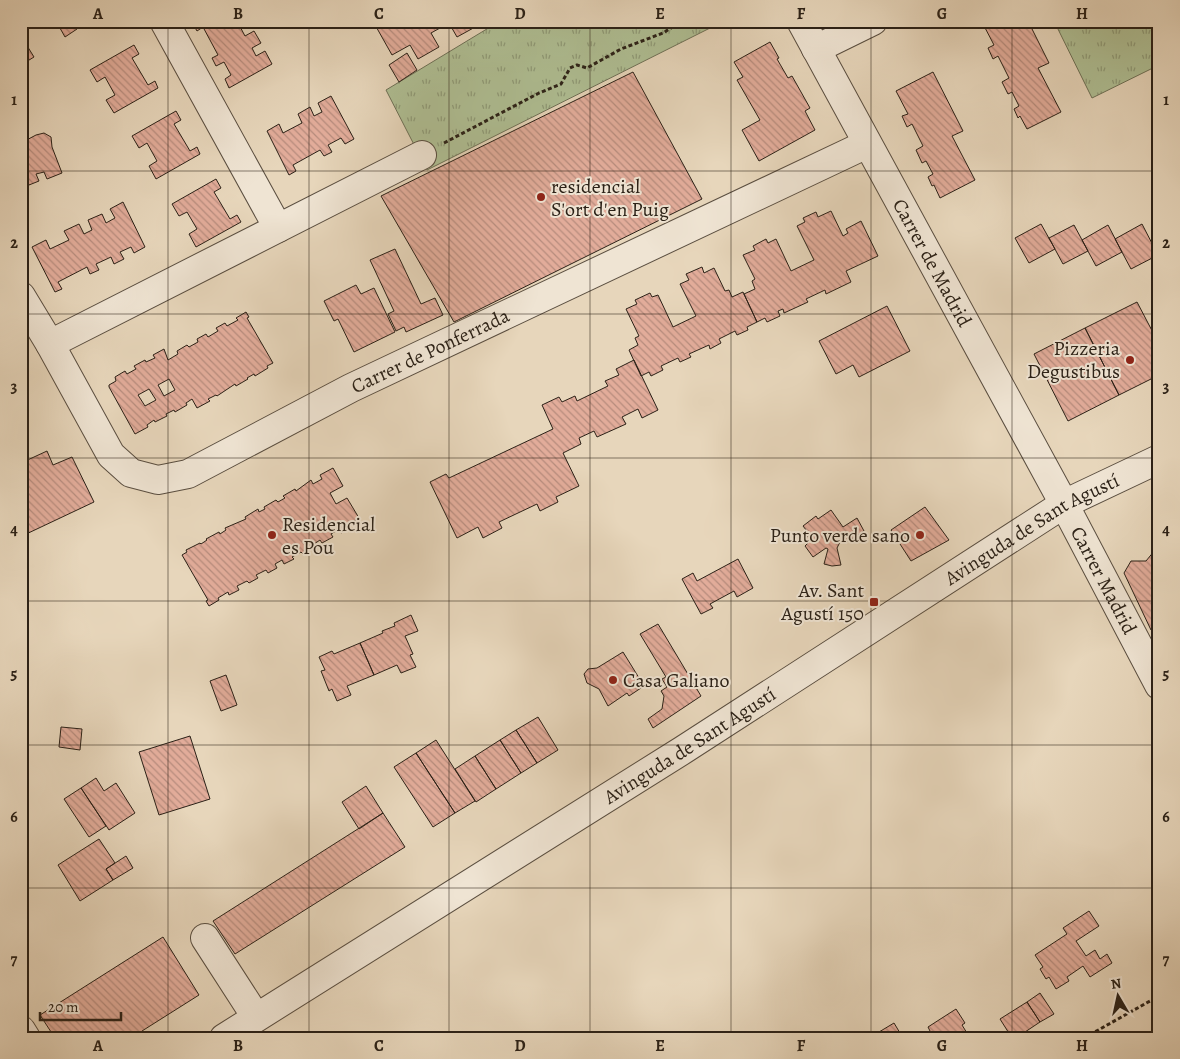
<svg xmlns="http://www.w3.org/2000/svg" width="1180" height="1059" font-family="Alegreya,serif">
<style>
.grass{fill:url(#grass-tufts);stroke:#6d7056}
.building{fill:url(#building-back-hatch);stroke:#2b2117;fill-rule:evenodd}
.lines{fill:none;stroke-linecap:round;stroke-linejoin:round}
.minor-casing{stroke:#5a4e40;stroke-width:30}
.path{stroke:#2b2117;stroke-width:3;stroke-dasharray:4 2.5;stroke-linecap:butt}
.minor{stroke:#efe4d3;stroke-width:28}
.grid{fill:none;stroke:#2b2117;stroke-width:1;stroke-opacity:0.55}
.poi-dot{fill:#8f2418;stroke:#efe4d3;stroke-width:2}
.labels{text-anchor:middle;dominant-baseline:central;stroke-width:4;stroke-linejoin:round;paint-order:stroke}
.poi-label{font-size:20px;fill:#2b2117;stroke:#efe4d3;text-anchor:start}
.street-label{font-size:20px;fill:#2b2117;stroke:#efe4d3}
.neatline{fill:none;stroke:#2b2117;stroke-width:2}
.grid-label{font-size:16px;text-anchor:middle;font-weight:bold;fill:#2b2117}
</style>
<defs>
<pattern id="grass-tufts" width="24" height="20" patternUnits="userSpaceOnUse" patternTransform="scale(1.25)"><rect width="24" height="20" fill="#afbf94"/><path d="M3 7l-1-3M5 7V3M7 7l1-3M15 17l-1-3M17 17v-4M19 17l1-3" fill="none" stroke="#8f9b78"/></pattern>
<pattern id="building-back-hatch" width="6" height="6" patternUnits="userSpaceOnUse" patternTransform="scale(1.25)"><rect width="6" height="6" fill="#e2ac9a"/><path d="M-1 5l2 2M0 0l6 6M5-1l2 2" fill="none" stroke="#b78c7d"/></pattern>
</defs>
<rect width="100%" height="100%" fill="#e7d6bb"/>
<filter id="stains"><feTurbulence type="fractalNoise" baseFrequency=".004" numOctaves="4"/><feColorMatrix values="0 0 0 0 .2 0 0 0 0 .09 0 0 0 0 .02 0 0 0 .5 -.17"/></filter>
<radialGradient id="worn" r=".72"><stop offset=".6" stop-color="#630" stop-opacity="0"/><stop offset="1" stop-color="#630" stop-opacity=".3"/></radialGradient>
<path class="grass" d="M500,21H724L427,170L386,90Z
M1054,21H1159V65L1092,98Z"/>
<path class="building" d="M56,21H73L77,29L65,37Z
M198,21H237L245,36L254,31L261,43L252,48L256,56L265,51L272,64L229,88L225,79L231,75L224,62L216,66L212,58L218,55L203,27L197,31L193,24Z
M377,21H399L402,26L410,21H474L477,26L457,37L449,23L431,33L439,47L418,59L410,45L392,55L374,23Z
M984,21H1028L1049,63L1038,68L1061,112L1027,129L1020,116L1018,118L1014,109L1019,106L1012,92L1008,94L1002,82L1009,78L998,56L993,59L988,48L994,45L982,22Z
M21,36L34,57L21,65Z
M770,42L779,58L777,59L788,78L792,76L810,108L805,111L815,130L759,161L742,130L760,120L737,80L743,77L734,62Z
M134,45L139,54L132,58L148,85L155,81L158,88L114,113L106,100L115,95L105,77L97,82L90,70Z
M407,53L417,70L399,82L389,65Z
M633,72L702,199L454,322L381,196Z
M933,72L963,131L952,136L975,180L940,198L934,185L932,186L928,177L933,174L926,161L922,163L916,150L923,146L912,124L907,127L902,116L908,114L896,91Z
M331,96L354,139L345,144L341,138L328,145L332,152L324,156L320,150L293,165L296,171L289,175L267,131L279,124L283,133L302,123L298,114L310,107L314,116L322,112L318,103Z
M176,111L181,120L174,124L190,151L197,147L200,154L156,179L149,166L157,161L147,143L139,148L132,136Z
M44,133L51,137L52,147L62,173L47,179L44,172L36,174L39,181L29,185L27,181L21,183V143L36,135Z
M216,179L221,188L214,192L230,219L237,215L241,222L196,247L189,234L197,229L187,212L179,216L172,204Z
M123,202L145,247L134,253L131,247L120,252L124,259L114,264L111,257L96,264L99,270L90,274L87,267L58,282L62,289L55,292L32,247L46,240L50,249L69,240L64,231L79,224L84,234L92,230L88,220L102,214L106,223L115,218L110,209Z
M831,211L843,236L848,233L846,229L861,221L878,256L846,271L851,282L826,294L825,290L806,299L808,302L784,313L783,309L778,311L780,316L767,322L765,318L757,322L744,294L755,289L752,281L755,279L743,255L755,250L753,246L766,239L768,243L776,239L791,271L814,260L797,226L805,222L803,218L816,212L818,217Z
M1041,224L1055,249L1029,263L1015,238Z
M1142,224L1158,255L1131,269L1115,239Z
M1074,225L1088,251L1063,264L1049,238Z
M1108,225L1122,252L1096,266L1082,240Z
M395,249L421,304L435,298L443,315L406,332L404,327L396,331L388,314L394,311L370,260Z
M702,267L704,273L714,268L725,291L729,290L732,297L743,292L757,322L747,327L748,330L737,335L735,331L719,339L721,343L710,349L709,345L689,354L691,357L680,362L678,358L661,366L663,370L651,376L649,372L641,376L629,350L638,345L635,338L639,336L626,309L637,304L635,300L650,293L652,297L658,295L673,327L696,316L680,284L689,280L686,274Z
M356,285L361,294L374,288L395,332L354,352L338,319L334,321L324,301Z
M1137,302L1159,344V375L1119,395L1085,328Z
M887,306L910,351L859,377L853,365L836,374L819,341Z
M246,312L249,317L247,318L273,363L267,366L268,368L255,376L254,374L247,378L248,379L236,386L235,384L217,396L216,395L208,399L210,401L197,408L192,399L186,403L187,405L175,412L174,410L166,414L167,416L155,422L154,420L147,425L148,427L135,434L109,387V385L116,381L115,377L125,371L127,374L136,369L134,366L145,360L146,362L155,358L153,355L164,349L168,360L178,354L177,351L187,345L189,347L198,342L197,339L206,334L208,337L218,331L216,328L225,323L227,326L238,320L236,318ZM169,379L175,390L164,396L158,385ZM149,389L156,400L145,406L138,395Z
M1085,328L1119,395L1068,421L1034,354Z
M634,360L658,410L642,418L638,409L622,417L626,424L597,437L594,431L579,438L581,444L563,453L579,486L556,497L558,502L540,511L537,504L499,522L502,528L483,538L478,527L457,538L430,482L446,474L449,478L553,429L542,405L559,397L562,402L575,396L577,401L608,386L605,381L619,375L616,369Z
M47,451L53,465L72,457L94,502L22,536L21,481L23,480L21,476V463Z
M333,468L343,486L330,493L336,504L347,498L359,518L348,525L350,528L341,533L339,529L331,534L333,537L322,543L320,540L311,546L313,548L303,554L301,552L292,557L294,559L284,564L282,560L275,564L277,568L268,573L266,570L256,575L258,578L249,583L247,581L237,586L239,590L229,595L228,592L218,598L219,600L209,606L206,601L208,600L182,555L187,552L186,550L200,543L201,544L207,540L206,539L219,532L220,534L226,530L225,528L246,519L245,517L258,509L259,512L265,509L264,507L276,500L278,502L285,498L283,496L295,489L296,491L311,480L313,484L322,479L320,475Z
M925,507L949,540L911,561L891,530Z
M831,510L843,527L857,518L864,531L849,541L844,542L841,540L837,548L841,565L832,566L824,564L828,549L826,548L813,557L805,546L808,543L805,538L810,535L803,526L816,516L818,519Z
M1159,549V626L1151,630L1124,573L1131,561H1146L1155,550Z
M738,559L753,588L737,597L734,591L710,604L713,608L701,614L682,579L693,573L697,581Z
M411,615L418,631L405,636L413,654L410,655L416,667L401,673L397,665L374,675L360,643L383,633L382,631L395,626L394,623Z
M658,624L701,696L653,728L648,719L662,709L664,696L661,691L667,687L662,679L666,677L640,634Z
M360,643L374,675L347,686L351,695L337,701L332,689L329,691L321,671L325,670L319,657L332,651L334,654Z
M623,652L644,686L629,696L627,693L608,706L599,689L587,683L584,674L588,669L597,668Z
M226,675L237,705L221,711L210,681Z
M538,717L558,750L537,763L516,730Z
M61,727L82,729L80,750L59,747Z
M516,730L537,763L521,773L500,740Z
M190,736L210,799L159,815L139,752Z
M436,740L475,801L455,813L416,753Z
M500,740L521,773L496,789L475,756Z
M416,753L455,813L433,827L394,767Z
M475,756L496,789L476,802L455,769Z
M96,778L104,791L116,783L135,813L109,830L81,788Z
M366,786L383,813L359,829L342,802Z
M81,788L106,826L89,837L64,799Z
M383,813L405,847L235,954L213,921Z
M99,839L115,863L106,869L113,880L80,901L58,865Z
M126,856L133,868L113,880L106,869Z
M1089,911L1099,926L1076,941L1086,956L1095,950L1100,959L1107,954L1112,963L1090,977L1083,966L1067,977L1069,981L1056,989L1049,977L1046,979L1040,969L1043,967L1035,955L1067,934L1063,928Z
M163,937L199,995L142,1031L145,1036L142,1038H55L40,1015Z
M1040,993L1054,1014L1040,1022L1027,1002Z
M1027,1002L1040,1022L1016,1038H1012L1000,1019Z
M956,1009L965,1023L962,1025L970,1038H951L948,1033L941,1038H923L931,1033L928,1027Z
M894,1023L903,1038H876L874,1035Z"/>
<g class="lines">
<defs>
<g id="minor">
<path d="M164,21L278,228"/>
<path id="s1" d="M801,21L1064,504L1159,685"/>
<path d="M816,49L873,21"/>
<path id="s2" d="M21,296L50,344L111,455L131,473L158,480L188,474L351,388L867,144"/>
<path d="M50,344L422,155"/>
<path d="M205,938L256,1017"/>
<path d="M21,1030L26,1038"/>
<path id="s3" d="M224,1038L683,750L1064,504L1159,459"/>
</g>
</defs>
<use href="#minor" class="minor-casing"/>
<path class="path" d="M444,143L539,93L561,84L570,68L577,65L587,68L621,49L663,33L682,21
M1084,1038L1159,996"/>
<use href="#minor" class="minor"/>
</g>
<path class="grid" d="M168,21V1038M309,21V1038M449,21V1038M590,21V1038M731,21V1038M871,21V1038M1012,21V1038M21,171H1159M21,314H1159M21,458H1159M21,601H1159M21,745H1159M21,888H1159"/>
<g class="poi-dot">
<circle cx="541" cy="197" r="5"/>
<circle cx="1130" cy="360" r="5"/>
<circle cx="272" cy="535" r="5"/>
<circle cx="920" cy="535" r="5"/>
<rect x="869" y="597" width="10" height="10" rx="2.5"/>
<circle cx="613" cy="680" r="5"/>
</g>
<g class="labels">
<g class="poi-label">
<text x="551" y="186">residencial<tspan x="551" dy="23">S'ort d'en Puig</tspan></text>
<text x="1120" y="348" text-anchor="end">Pizzeria<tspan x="1120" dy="23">Degustibus</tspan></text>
<text x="282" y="524">Residencial<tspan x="282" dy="23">es Pou</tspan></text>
<text x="910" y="535" text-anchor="end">Punto verde sano</text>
<text x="864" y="590" text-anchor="end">Av. Sant<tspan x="864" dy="23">Agustí 150</tspan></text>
<text x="623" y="680">Casa Galiano</text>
</g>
<g class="street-label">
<text stroke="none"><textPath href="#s1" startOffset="275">Carrer de Madrid</textPath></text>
<text stroke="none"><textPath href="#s2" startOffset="540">Carrer de Ponferrada</textPath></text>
<text stroke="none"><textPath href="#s3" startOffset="955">Avinguda de Sant Agustí</textPath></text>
<text stroke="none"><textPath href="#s1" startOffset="636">Carrer Madrid</textPath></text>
<text stroke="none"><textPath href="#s3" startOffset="550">Avinguda de Sant Agustí</textPath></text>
</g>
</g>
<rect width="1180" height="1059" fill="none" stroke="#e7d6bb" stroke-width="55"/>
<g transform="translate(1118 996) rotate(351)" stroke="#efe4d3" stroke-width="4" paint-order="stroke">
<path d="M0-4L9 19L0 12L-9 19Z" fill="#2b2117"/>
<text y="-8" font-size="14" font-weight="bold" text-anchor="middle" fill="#2b2117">N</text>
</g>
<path d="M40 1012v8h81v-8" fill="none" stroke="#2b2117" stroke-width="2.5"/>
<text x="48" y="1012" font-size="15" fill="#2b2117" stroke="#efe4d3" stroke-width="4" paint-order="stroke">20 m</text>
<rect x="28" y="28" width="1124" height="1004" class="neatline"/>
<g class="grid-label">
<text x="98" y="19">A</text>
<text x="238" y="19">B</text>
<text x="379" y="19">C</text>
<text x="520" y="19">D</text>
<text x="660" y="19">E</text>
<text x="801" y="19">F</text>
<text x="942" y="19">G</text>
<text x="1082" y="19">H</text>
<text x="14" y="105">1</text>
<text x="1166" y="105">1</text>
<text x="14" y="248">2</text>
<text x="1166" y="248">2</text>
<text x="14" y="392">3</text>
<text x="1166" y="392">3</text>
<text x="14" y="535">4</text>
<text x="1166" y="535">4</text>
<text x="14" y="679">5</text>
<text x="1166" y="679">5</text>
<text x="14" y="822">6</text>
<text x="1166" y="822">6</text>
<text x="14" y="965">7</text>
<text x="1166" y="965">7</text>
<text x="98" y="1051">A</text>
<text x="238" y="1051">B</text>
<text x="379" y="1051">C</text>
<text x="520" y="1051">D</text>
<text x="660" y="1051">E</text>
<text x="801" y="1051">F</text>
<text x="942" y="1051">G</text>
<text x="1082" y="1051">H</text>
</g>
<rect width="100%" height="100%" filter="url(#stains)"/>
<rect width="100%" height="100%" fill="url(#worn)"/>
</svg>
